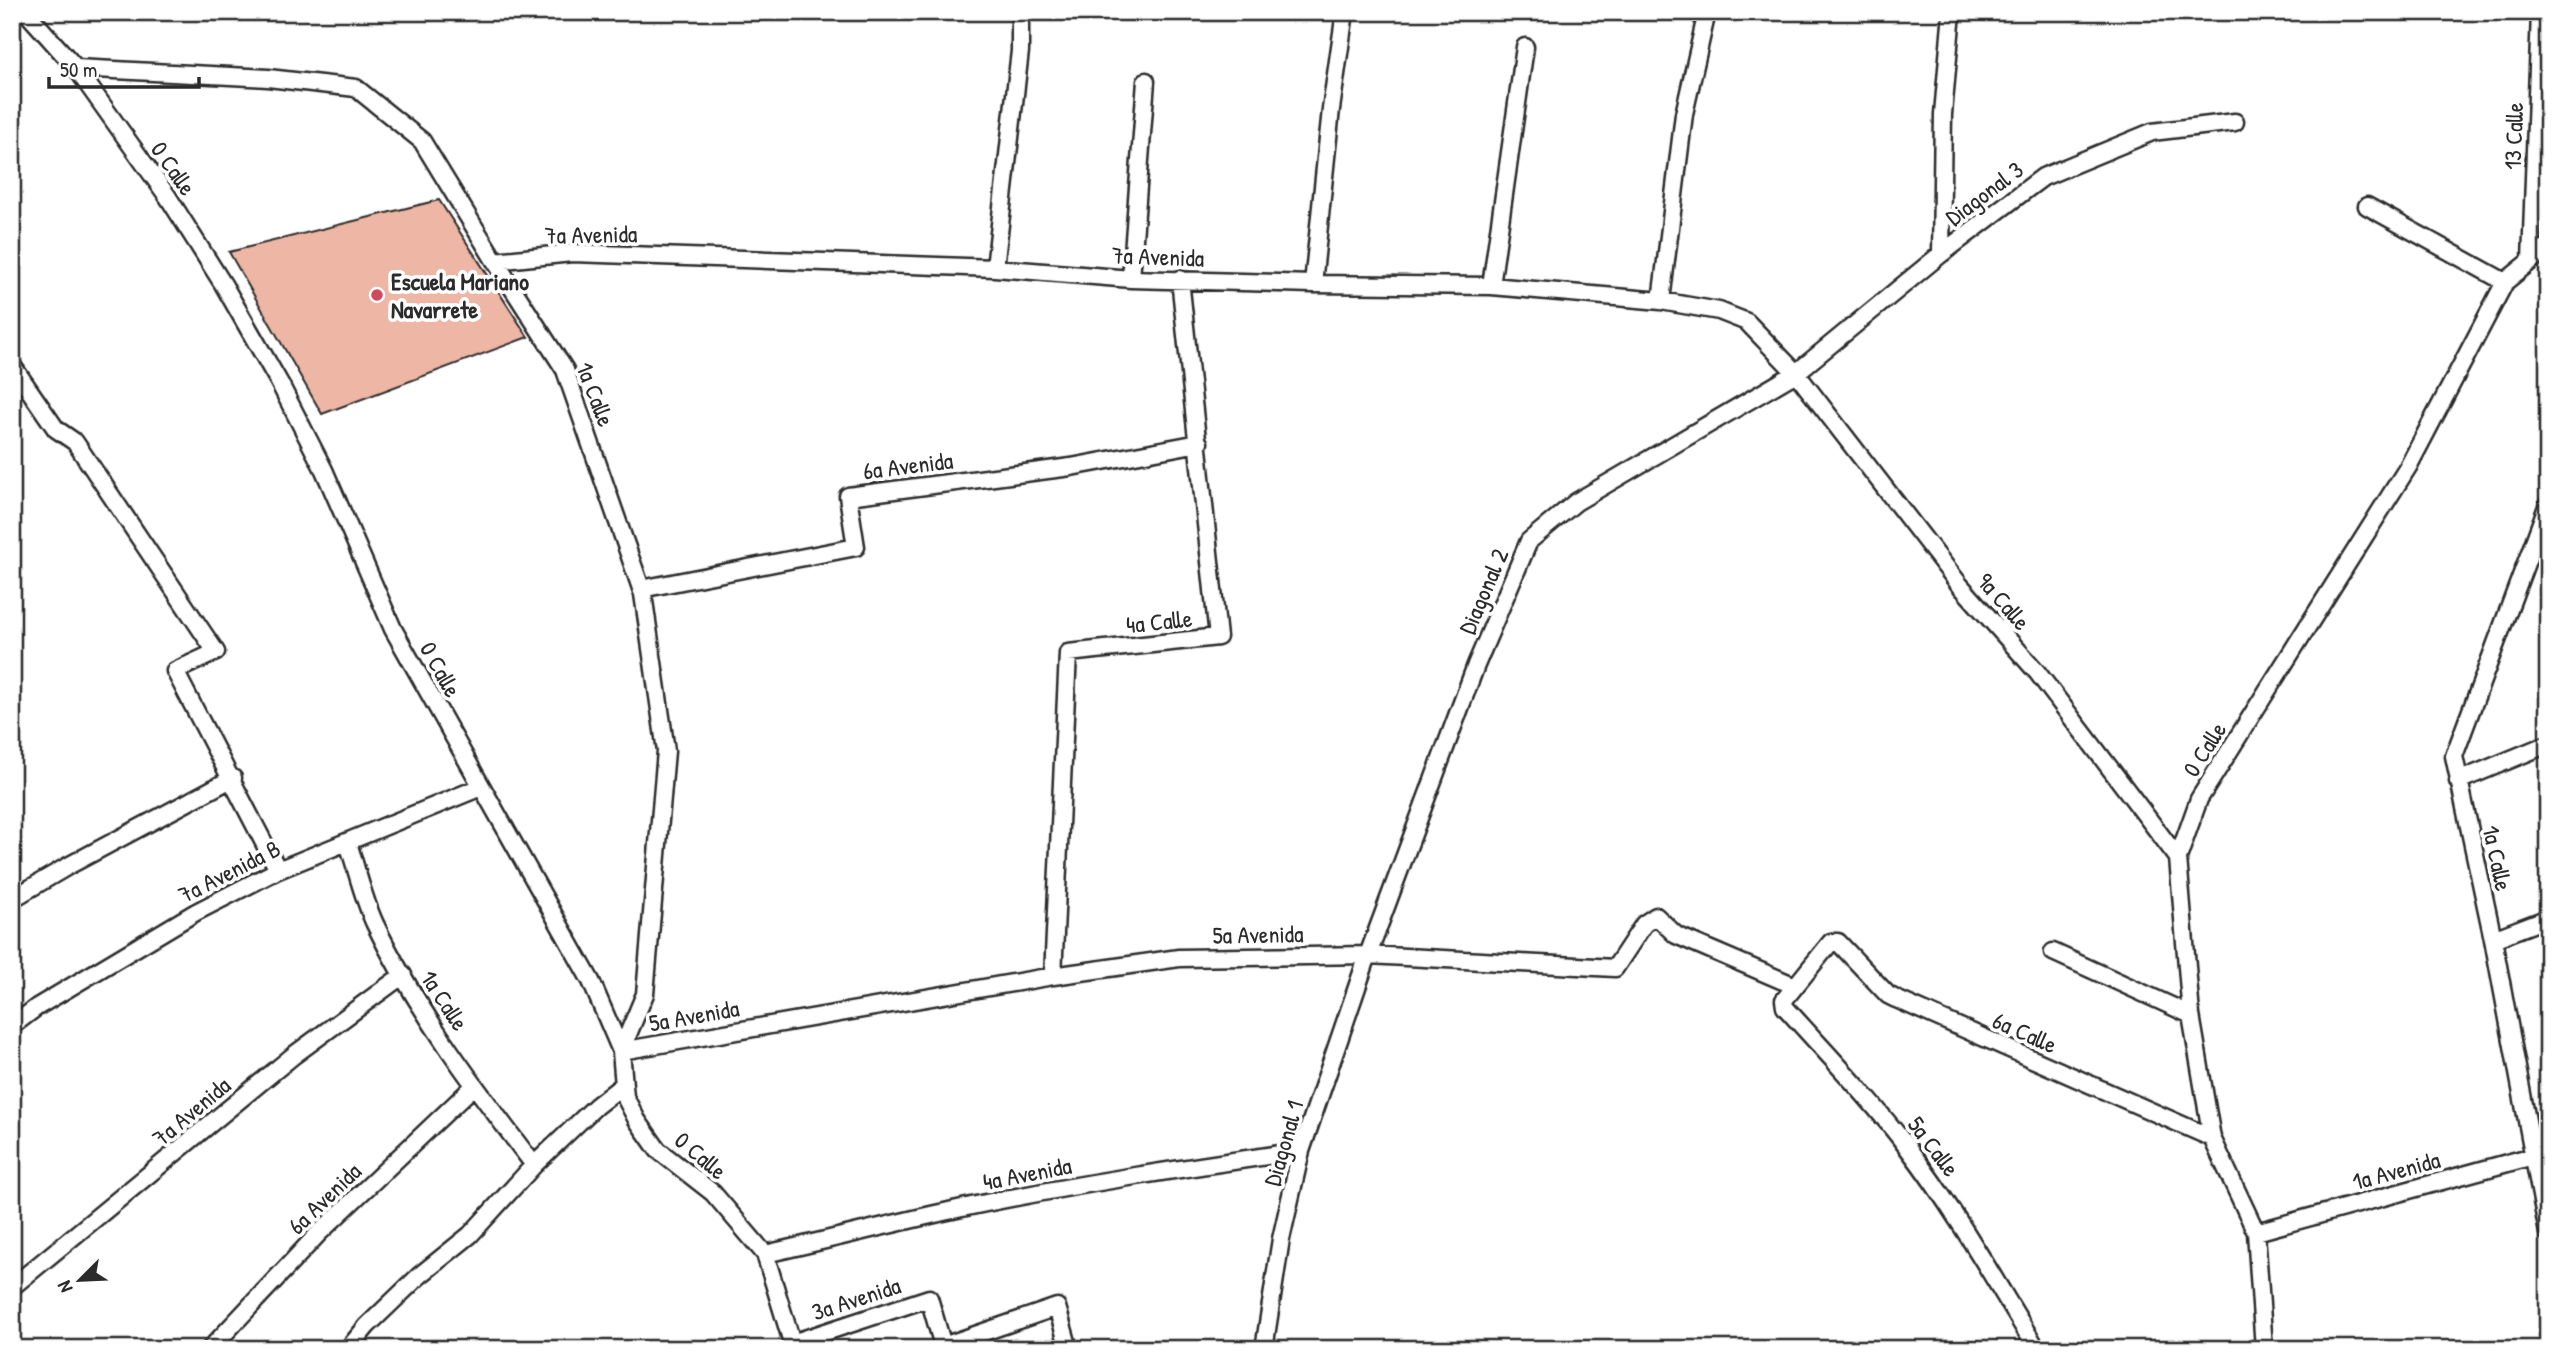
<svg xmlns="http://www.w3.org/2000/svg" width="2560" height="1361" font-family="'Patrick Hand',sans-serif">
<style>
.building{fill:#eeb6a4;stroke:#2b2b2b;stroke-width:2}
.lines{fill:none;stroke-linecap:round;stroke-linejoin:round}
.street-casing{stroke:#2b2b2b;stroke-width:21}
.street{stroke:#fff;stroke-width:16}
.poi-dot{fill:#d1495b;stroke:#fff;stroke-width:2.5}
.labels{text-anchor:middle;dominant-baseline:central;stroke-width:7;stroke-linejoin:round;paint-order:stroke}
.street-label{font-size:24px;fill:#2b2b2b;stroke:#fff}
.poi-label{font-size:24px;font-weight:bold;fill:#2b2b2b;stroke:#fff;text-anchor:start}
</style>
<rect width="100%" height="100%" fill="#fff"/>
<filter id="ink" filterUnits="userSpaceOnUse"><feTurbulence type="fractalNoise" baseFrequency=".0143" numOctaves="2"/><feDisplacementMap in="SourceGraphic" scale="14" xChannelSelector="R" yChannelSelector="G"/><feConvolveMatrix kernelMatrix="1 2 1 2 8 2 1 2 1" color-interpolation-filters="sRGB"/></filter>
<g filter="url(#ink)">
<path class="building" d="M439,200L528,337L322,414L229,252Z"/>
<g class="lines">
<defs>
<path id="street" d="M26,12L76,68L168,197L223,284L279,382L324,470L393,629L591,981L621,1051L625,1097L637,1120L658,1150L713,1193L765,1254L794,1349
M76,68L268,78L356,88L422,141L495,261L565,370L643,594L666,751L645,994L621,1051
M2367,206L2505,282
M1941,254L1943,114L1952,12
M495,261L572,253L995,268L1131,279L1313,284L1491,286L1661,301L1719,311L1747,322L1796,373L1959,584L2037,672L2178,858
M2531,261L2540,12
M995,268L1020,51V12
M1131,279L1146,81
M1313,284L1331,109L1345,12
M1491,286L1525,47
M1661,301L1684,114L1707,12
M12,365L56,429L75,442L216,652L175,671L278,870
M2548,504L2454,756L2493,939L2548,1233
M641,589L856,547L848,496L1071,467L1199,443
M2458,781L2548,744
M348,843C357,870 363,898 375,924C417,1011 476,1089 534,1165
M12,899L68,866L233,778
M2493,939L2548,918
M2053,952L2191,1015
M1053,976L1068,653L1218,637L1180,279
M12,1026L37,1007L196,912L278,870L481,787
M621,1051L1053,976L1179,958L1368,955L1615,968L1644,924L1656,916L1676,935L1795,986
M2256,1232L2533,1156L2548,1150
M765,1254C828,1240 890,1224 953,1210C1068,1185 1184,1168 1301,1151
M12,1287L294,1055L403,975
M792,1343L929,1298L943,1346L1057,1307L1069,1349
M210,1349L318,1234L474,1086
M348,1349L367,1326L419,1276L470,1235L534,1165L596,1106L623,1085
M1264,1349L1281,1239L1301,1151L1368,955L1476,665L1529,541L1576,502L1796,373L1941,254L2043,177L2152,132L2235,122
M2037,1349C1995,1281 1956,1211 1907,1147C1870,1098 1826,1053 1785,1007L1784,1000L1831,942H1838L1888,995L1896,999L2212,1138
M2264,1349L2256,1232L2212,1138L2191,1015L2178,858L2199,799L2408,467L2505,282L2548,247"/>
</defs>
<use href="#street" class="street-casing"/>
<use href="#street" class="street"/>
</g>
</g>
<circle class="poi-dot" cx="377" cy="295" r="7"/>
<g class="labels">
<g class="street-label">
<text transform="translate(2513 136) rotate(-88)">13 Calle</text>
<text transform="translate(174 168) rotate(55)">0 Calle</text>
<text transform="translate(1984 193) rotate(-37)">Diagonal 3</text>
<text transform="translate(591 234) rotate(-1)">7a Avenida</text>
<text transform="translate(1158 256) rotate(2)">7a Avenida</text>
<text transform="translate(596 394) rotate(69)">1a Calle</text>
<text transform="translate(908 465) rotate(-7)">6a Avenida</text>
<text transform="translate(1483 591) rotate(-67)">Diagonal 2</text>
<text transform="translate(2004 601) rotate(49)">9a Calle</text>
<text transform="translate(1159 621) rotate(-6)">4a Calle</text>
<text transform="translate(441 669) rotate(61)">0 Calle</text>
<text transform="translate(2204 749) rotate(-58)">0 Calle</text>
<text transform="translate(2498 858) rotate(78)">1a Calle</text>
<text transform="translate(229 871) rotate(-27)">7a Avenida B</text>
<text transform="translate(1258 934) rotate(-1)">5a Avenida</text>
<text transform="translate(445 1000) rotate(57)">1a Calle</text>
<text transform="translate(694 1015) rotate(-10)">5a Avenida</text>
<text transform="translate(2025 1032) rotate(24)">6a Calle</text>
<text transform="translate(191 1111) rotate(-40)">7a Avenida</text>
<text transform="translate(1283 1143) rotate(-74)">Diagonal 1</text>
<text transform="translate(1934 1146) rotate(53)">5a Calle</text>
<text transform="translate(701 1155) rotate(40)">0 Calle</text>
<text transform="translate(2396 1170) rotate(-15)">1a Avenida</text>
<text transform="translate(1027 1173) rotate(-11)">4a Avenida</text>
<text transform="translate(324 1198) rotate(-44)">6a Avenida</text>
<text transform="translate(856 1298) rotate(-18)">3a Avenida</text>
</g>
<g class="poi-label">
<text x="391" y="281">Escuela Mariano<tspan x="391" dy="28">Navarrete</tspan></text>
</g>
</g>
<rect width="2560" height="1361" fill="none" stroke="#fff" stroke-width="42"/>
<rect x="21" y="21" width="2518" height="1319" fill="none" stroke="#2b2b2b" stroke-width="2.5" filter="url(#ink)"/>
<g transform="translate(80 1280) rotate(246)" stroke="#ffffff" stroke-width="5" paint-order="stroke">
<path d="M0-5L12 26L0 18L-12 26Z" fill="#2b2b2b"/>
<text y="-10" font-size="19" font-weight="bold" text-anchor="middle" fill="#2b2b2b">N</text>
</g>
<path d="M49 77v10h150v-10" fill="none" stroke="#2b2b2b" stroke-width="3.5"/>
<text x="60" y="77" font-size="21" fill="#2b2b2b" stroke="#ffffff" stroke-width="5" paint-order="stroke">50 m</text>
</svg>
